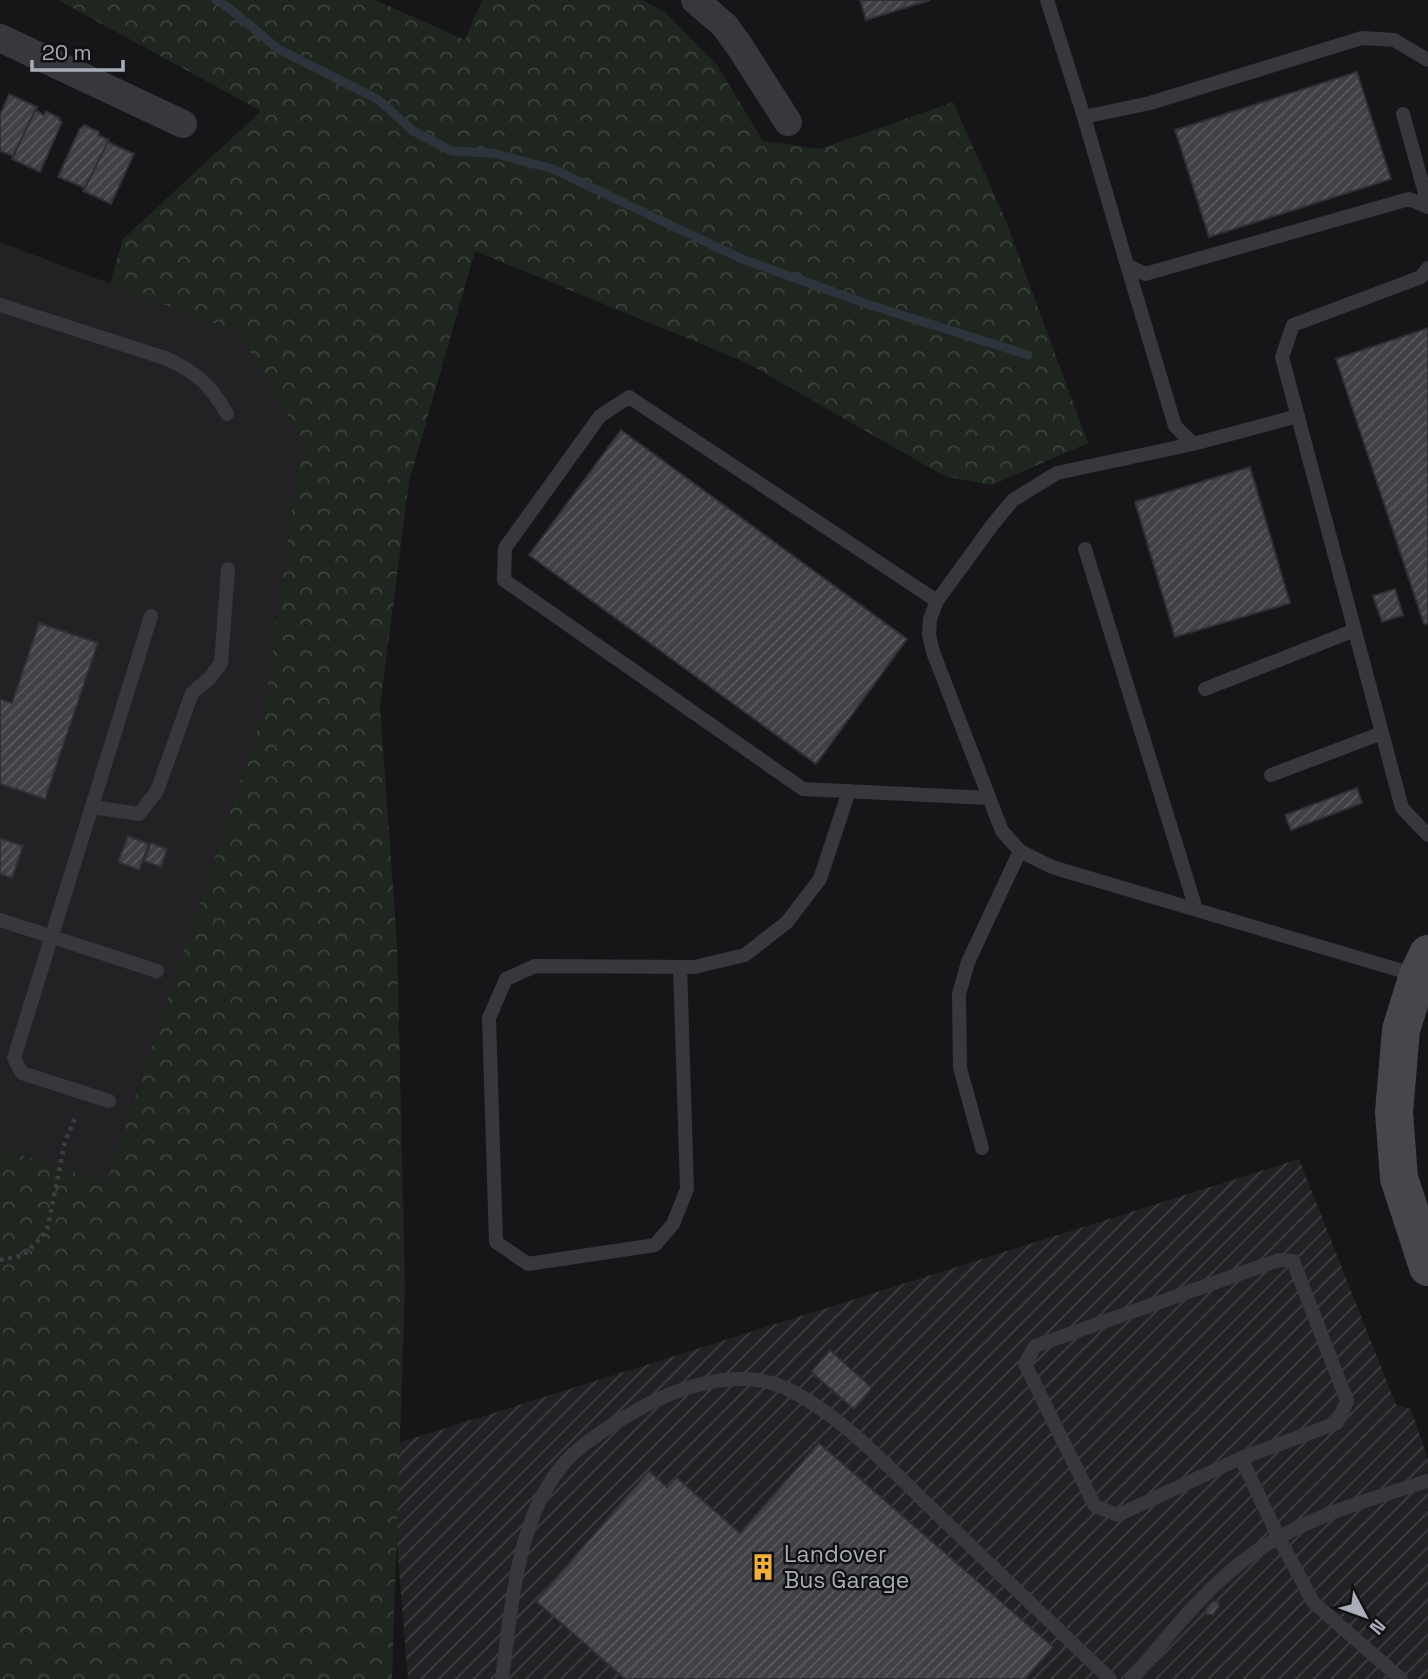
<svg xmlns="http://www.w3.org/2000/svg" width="1428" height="1679" font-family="'Space Grotesk',sans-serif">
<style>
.built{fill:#222225}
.industrial{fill:url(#industrial-furrows)}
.forest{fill:url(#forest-crowns)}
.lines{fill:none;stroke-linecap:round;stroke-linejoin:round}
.stream{stroke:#2c353c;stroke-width:9}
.building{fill:url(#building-hatch);stroke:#303034;stroke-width:2}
.path{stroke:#3d3f44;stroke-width:4.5;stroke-dasharray:3.5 5;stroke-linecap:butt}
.service{stroke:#37383d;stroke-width:14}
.minor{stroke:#37383d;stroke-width:28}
.secondary{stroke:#45474d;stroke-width:38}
.labels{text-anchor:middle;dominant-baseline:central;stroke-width:5;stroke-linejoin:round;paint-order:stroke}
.poi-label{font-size:23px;fill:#a8adb8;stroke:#111113;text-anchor:start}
</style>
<defs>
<pattern id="industrial-furrows" width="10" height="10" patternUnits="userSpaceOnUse" patternTransform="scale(1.75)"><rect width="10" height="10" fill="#222225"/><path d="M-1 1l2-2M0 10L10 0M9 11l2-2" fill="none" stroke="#3f3f43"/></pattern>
<pattern id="forest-crowns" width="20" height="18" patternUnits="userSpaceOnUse" patternTransform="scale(1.75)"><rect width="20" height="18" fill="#1e261f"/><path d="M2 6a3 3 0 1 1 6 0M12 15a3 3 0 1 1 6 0" fill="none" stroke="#3c433d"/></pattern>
<pattern id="building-hatch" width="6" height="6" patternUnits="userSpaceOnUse" patternTransform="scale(1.75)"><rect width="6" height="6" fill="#404145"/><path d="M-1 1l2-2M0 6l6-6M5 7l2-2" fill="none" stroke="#595a5e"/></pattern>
</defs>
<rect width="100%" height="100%" fill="#161618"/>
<path class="built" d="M0,242L238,332L302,439L264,711L106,1183L0,1148Z"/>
<path class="industrial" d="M1299,1159L1396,1405L1411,1409L1428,1460V1679H408L389,1446Z"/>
<path class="forest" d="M58,0H375L465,40L482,0H642L665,12L717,65L763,141L820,149L953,102L1006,221L1088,443L992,485L944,476L747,363L475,251L409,482L380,707L397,943L405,1287L392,1679H0V1148L106,1183L264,711L302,439L238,332L110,284L123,239L261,111Z"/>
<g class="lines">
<path class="stream" d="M216,0L229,8L278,49L379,100L413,131L452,151L492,153L553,169L742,259L870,305L1028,355"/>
</g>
<path class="building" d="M860,0H930L866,20Z
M1357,72L1391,179L1209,237L1175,130Z
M9,94L37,107L13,156L0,151V115Z
M35,110L44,115L46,111L60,118L59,120L62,122L40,172L12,159Z
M84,125L99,132L98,135L109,140L85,188L58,177L80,128H82Z
M108,142L134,154L111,204L83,191Z
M1428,328V623L1424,624L1336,359Z
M621,430L907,639L816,764L529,555Z
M1250,467L1290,603L1175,637L1135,502Z
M1395,589L1403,615L1382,622L1373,596Z
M39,623L98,643L45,799L0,784V699L12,703Z
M1357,788L1362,803L1291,830L1285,815Z
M128,836L149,844L139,870L118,862Z
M0,838L23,846L12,878L0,874Z
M151,843L167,849L161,867L144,861Z
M830,1350L872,1388L854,1409L811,1372Z
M819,1443L1053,1647L1025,1679H625L536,1601L649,1471L667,1487L676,1477L740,1533Z
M1218,1601L1219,1606L1213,1615L1206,1614V1609L1212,1602Z"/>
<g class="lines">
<path class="path" d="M0,1260L24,1255L47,1231L65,1141L77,1114"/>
<path class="service" d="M1047,0L1084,117L1127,265L1145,274L1409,199L1428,207
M1403,114L1428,204
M1084,117L1150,103L1362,38L1394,40L1428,60
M1127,265L1175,426L1193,444L1298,416
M1428,268L1421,277L1293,325L1282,357L1402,808L1428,835
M0,305L165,358C196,372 210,384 227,414
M1193,444L1057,473L1013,500L993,524L937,601L930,619L929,635L933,652L1002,831L1020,851L1052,867L1416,975
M1085,549L1196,909
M937,601L629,397L600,416L505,548L504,580L803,789L989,798
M1205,689L1355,630
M1271,775L1382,733
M92,807L139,814L157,791L192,693L209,679L221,663L228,569
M0,920L157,971
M680,967L687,1189L673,1224L655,1245L528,1264L496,1242L489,1018L506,979L535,966L694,967L745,955L787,922L820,879L849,791
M109,1101L22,1073L14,1058L151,616
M982,1148L960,1068L959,994L968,962L1020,851
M1279,1260L1293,1261L1347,1401L1337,1423L1241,1458L1118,1515L1095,1506L1025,1364L1035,1346Z
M1241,1458L1279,1538L1313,1602L1401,1679
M502,1679C512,1607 516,1510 571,1456C589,1439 611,1425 632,1413C673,1388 736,1367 783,1387C837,1411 889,1467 930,1507C990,1564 1050,1622 1110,1679
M1132,1679C1169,1635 1207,1585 1255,1552C1306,1517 1370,1499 1428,1481"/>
<path class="minor" d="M695,0L725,26L740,47L788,122
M0,38L183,124"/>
<path class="secondary" d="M1428,954L1418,975L1401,1030L1394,1112L1399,1178L1428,1267"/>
</g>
<defs>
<symbol id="building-bare" viewBox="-9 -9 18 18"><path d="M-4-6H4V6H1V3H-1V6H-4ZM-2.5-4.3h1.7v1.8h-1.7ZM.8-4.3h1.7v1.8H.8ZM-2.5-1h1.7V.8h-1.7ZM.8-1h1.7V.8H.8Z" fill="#f2b134" stroke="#111113" stroke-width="2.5" paint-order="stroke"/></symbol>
</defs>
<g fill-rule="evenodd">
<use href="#building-bare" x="744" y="1548" width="38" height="38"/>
</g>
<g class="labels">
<g class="poi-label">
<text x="784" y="1554">Landover<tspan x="784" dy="26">Bus Garage</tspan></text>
</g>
</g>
<g transform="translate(1365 1616) rotate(131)" stroke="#111113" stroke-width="5" paint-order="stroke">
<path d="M0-5L12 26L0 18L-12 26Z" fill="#a8adb8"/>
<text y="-10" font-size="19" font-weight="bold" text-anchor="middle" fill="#a8adb8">N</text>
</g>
<path d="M32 60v10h91v-10" fill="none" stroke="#a8adb8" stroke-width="3.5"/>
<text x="42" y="60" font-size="21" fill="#a8adb8" stroke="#111113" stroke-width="5" paint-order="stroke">20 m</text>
</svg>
